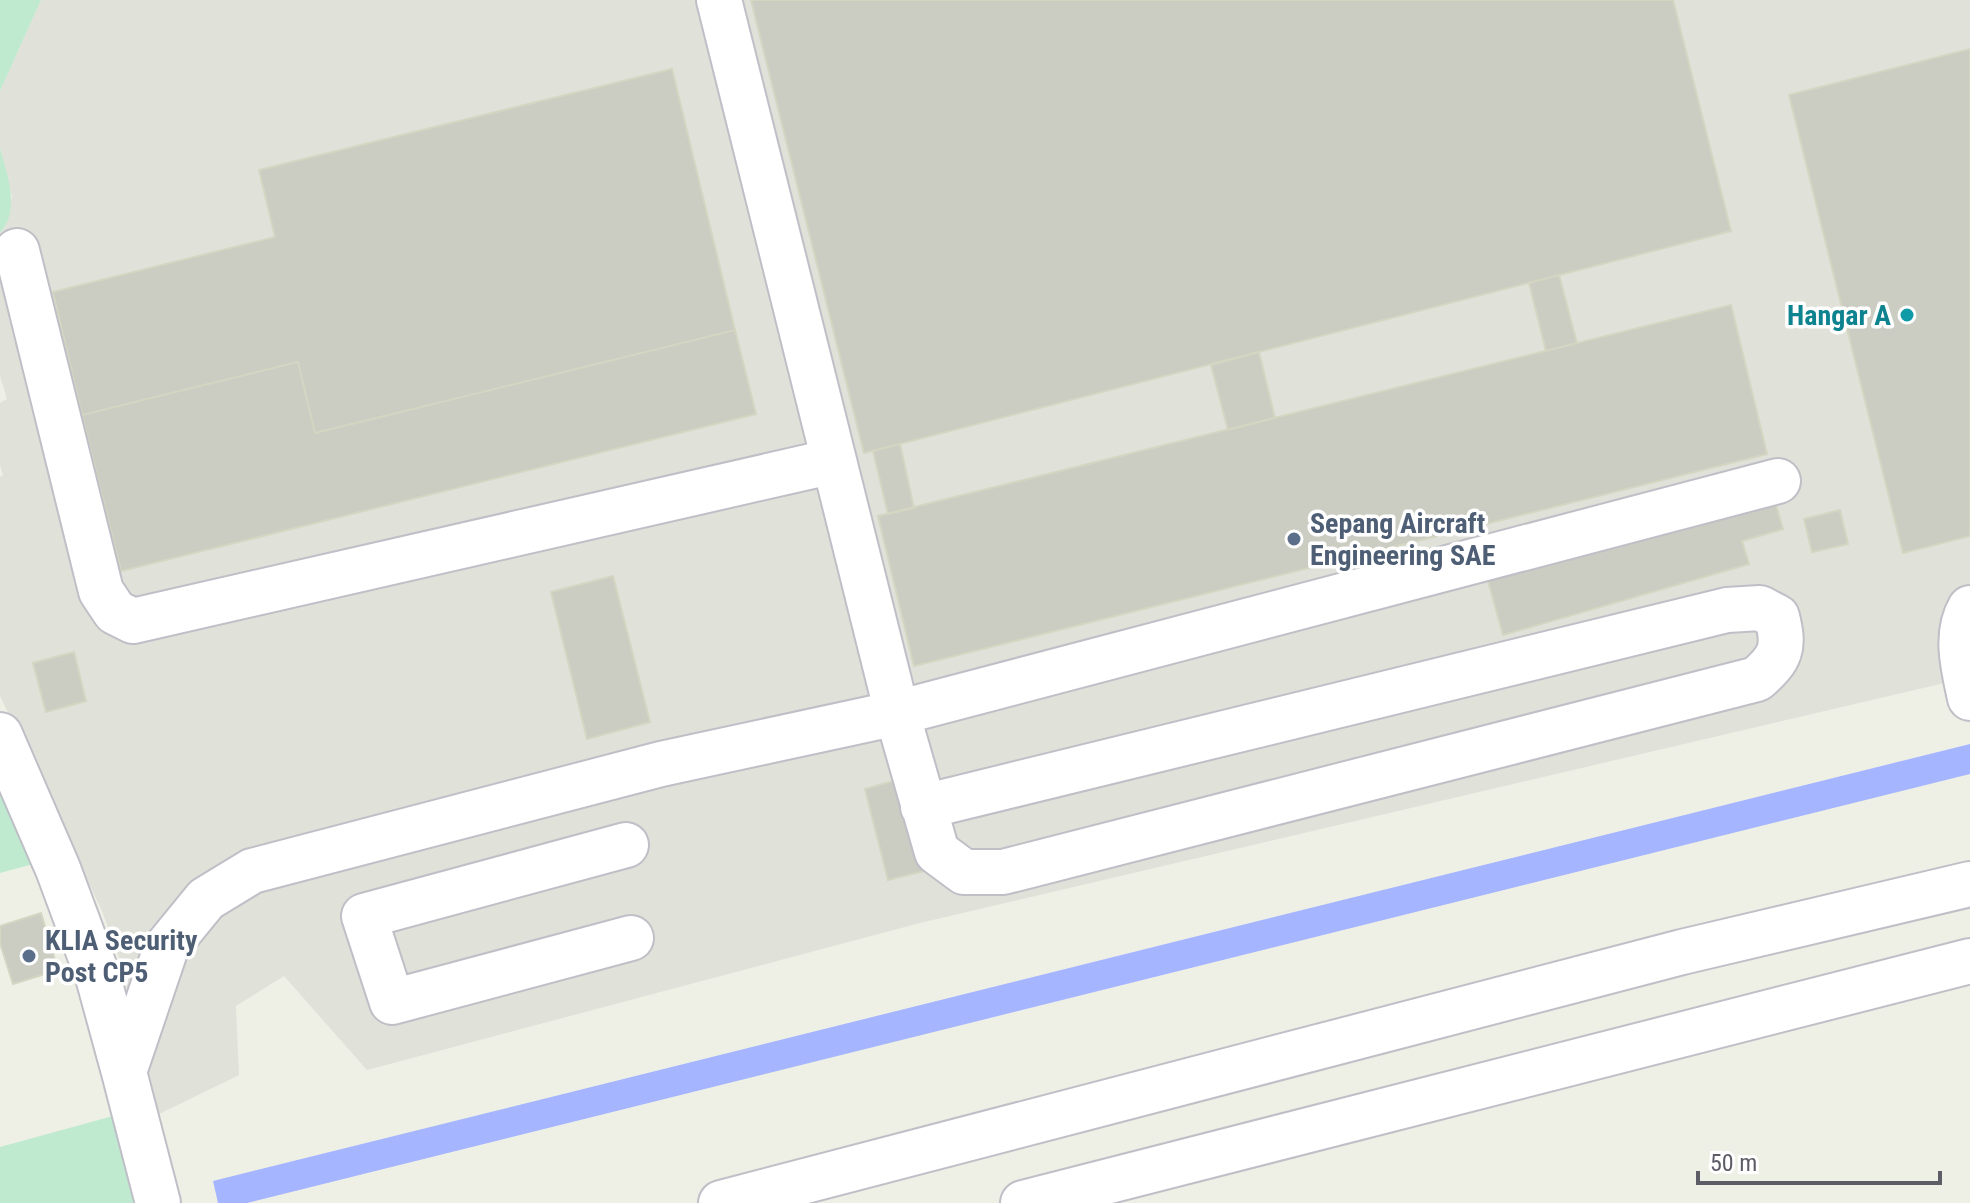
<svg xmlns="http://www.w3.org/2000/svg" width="1970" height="1203" font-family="'Roboto Condensed',sans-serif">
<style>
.industrial{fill:#e0e1d9}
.green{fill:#bfead0}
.water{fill:#a6b5ff}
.building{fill:#cbccc2;stroke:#d4d6c2;stroke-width:2}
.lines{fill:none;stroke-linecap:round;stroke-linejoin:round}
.minor-casing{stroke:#bfbfc7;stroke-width:48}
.minor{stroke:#fff;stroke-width:44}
.culture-dot{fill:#0f9aa8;stroke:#fff;stroke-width:3}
.service-dot{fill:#5c6f8a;stroke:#fff;stroke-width:3}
.labels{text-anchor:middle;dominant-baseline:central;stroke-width:7;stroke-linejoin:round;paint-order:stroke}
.culture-label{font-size:28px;font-weight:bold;fill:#0d838f;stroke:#fff;text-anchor:end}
.service-label{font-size:28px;font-weight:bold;fill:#4e5e75;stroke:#fff;text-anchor:start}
</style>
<rect width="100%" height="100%" fill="#eef0e5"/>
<path class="industrial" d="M41,0H1970V677L920,923L367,1070L284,976L236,1006L239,1075L151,1118L123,968L102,911L0,696V477L3,475L0,465V403L7,399L0,376V233L5,227L12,197L0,148V91Z"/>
<path class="green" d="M0,0H41L0,91Z
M0,148C7,175 21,209 0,233Z
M0,774L41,862L0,873Z
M113,1116L138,1203H0V1147Z"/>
<path class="water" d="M1970,744V774L247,1203H218L213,1181Z"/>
<path class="building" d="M751,0H1673L1731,231L864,453Z
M1970,49V536L1903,553L1789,95Z
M672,69L735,330L315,433L298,362L82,415L53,292L275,237L259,170Z
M1559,275L1577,343L1546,351L1529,283Z
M1731,305L1767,454L914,666L878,516Z
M735,330L756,414L121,571L82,415L298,362L315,433Z
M1259,352L1275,418L1228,430L1211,365Z
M900,444L914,508L888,514L873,451Z
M1774,498L1783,529L1742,541L1749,564L1503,635L1488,581Z
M1840,510L1848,544L1812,552L1804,519Z
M613,576L650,722L587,739L551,592Z
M74,652L86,701L46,712L33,663Z
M901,779L924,871L888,880L865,789Z
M41,913L58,970L13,984L0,943V926Z"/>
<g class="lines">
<defs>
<path id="minor" d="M719,0L897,713L937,852L964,872H1003L1757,679C1781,658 1785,648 1777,617L1760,608L1727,610L923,807
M17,251L101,591L115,612L133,621L834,461
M1970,608C1954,635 1964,669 1970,698
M0,735L58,869L98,977L124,1072
M626,845L364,916L392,1002L631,938
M158,1203L124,1072L166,948L206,899L252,871L661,764L897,713L1778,481
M721,1203L1682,952L1970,884
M1023,1203L1970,961"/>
</defs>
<use href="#minor" class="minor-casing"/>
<use href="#minor" class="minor"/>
</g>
<circle class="culture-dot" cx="1907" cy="315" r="8"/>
<g class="service-dot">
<circle cx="1294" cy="539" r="8"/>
<circle cx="29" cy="956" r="8"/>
</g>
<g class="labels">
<g class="culture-label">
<text x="1891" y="315">Hangar A</text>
</g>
<g class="service-label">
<text x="1310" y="523">Sepang Aircraft<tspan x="1310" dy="32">Engineering SAE</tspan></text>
<text x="45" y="940">KLIA Security<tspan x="45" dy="32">Post CP5</tspan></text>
</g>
</g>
<path d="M1698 1171v12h242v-12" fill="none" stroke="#5c5d67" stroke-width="4"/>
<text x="1710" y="1171" font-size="24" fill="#5c5d67" stroke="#ffffff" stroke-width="6" paint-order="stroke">50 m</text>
</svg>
